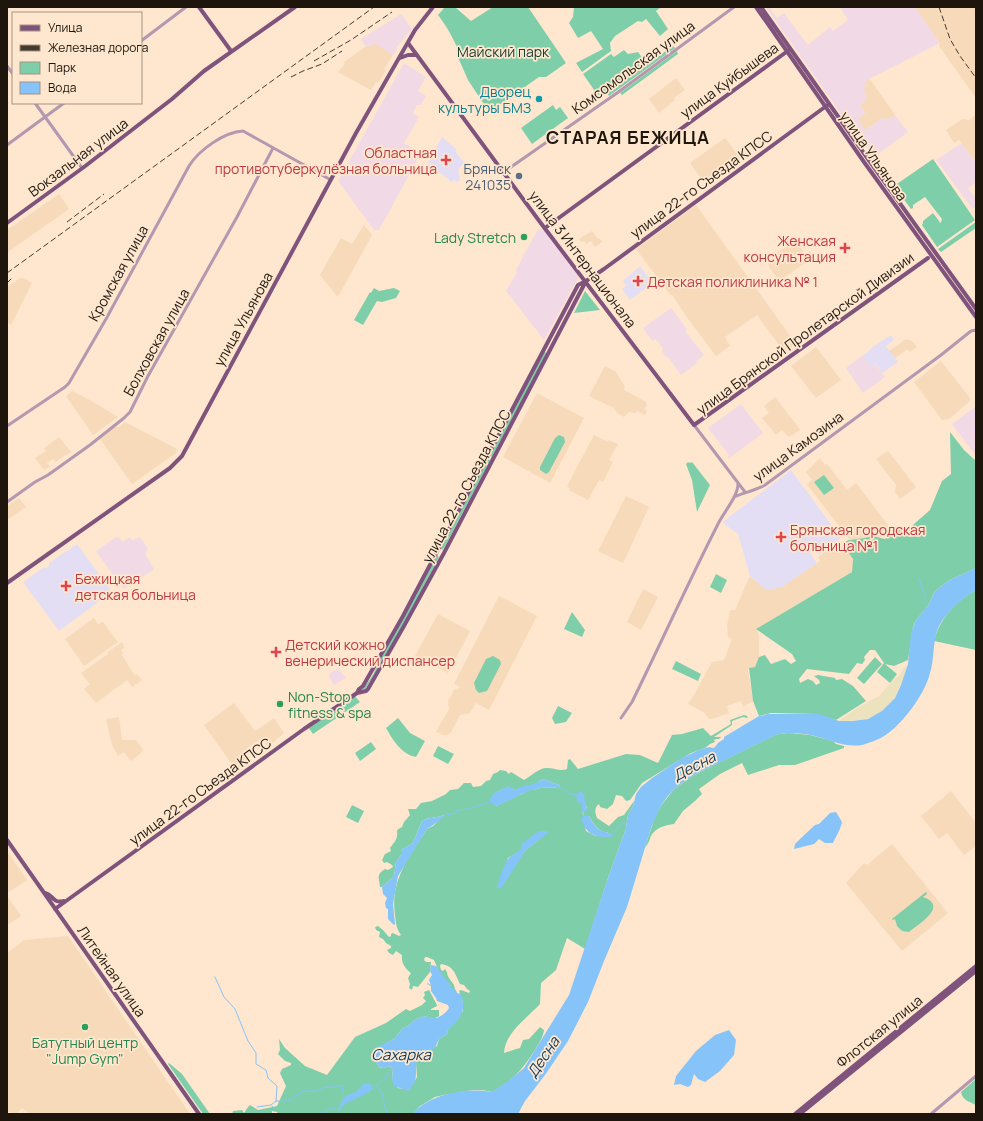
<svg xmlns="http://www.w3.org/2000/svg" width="983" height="1121" font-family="Manrope,sans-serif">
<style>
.commercial{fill:#f1dae6}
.built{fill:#f6daba}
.medical{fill:#e3def4}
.green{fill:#7fceaa;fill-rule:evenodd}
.sand{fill:#ece2bd}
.water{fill:#86c3f8}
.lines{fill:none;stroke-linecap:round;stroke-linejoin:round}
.stream{stroke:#86c3f8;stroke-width:1}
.minor{stroke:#b398b0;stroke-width:3}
.major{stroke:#80537d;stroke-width:4}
.rail{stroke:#453a2e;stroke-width:1;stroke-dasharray:6 3;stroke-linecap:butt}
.culture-dot{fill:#0f9aa8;stroke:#fee7ce;stroke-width:1.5}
.health-dot{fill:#e0444e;stroke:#fee7ce;stroke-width:1.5}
.service-dot{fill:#5c6f8a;stroke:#fee7ce;stroke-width:1.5}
.leisure-dot{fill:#2e9e5b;stroke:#fee7ce;stroke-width:1.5}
.labels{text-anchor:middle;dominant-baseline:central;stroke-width:3.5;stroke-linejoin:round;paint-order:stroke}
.park-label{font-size:14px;fill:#173c2d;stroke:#fee7ce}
.street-label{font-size:14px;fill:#1e160d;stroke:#fee7ce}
.culture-label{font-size:14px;fill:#0d838f;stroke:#fee7ce;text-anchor:end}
.health-label{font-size:14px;fill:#be3a42;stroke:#fee7ce;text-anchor:start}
.service-label{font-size:14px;fill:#4e5e75;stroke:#fee7ce;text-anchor:end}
.leisure-label{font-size:14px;fill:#27864d;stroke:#fee7ce;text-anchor:end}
.water-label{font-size:15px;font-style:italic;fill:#0c3b5d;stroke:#fee7ce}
.district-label{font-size:18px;font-weight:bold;letter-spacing:1px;fill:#1e160d;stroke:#fee7ce}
</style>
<rect width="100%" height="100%" fill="#fee7ce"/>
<path class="commercial" d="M766,7H769L777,18L784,13L808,45L830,27L833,31L848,20L840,7H915L940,43L869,79L866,85L867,99L860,105L866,113L886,118L887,120L895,115L908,132L877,155L872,147L868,149L860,139L864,136L861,132L856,135Z
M401,14L412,29L396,48L397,49L393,55L374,44L371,48L366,47L361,39Z
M404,63L426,77L418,91L426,96L421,105H417L413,113L419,117L404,143L421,153L379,230H374L338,181Z
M962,143L976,162V182L968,188L976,199V207L972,208L936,160Z
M538,229H543L578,276L579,279L576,282L544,340L506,291L517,272L516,270Z
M671,308L687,329L685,331L704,355L696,361L697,363L681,375L668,357H666L662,351L663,349L658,341L655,339L652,341L643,328Z
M863,355L871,365L874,363L885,377L863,393L846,368Z
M741,404L763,433L728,459L729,455L708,428Z
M976,406V456L952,424Z
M116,537L120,538L123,542L130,537L132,540L140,537L148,549L145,554L154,569L125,588H123L121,586L96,551Z
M338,668L346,678L334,685L329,677V674Z"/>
<path class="built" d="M915,7H976V98L939,46L940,43Z
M374,43L393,55L384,69L386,70L378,83L376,82L371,90L338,72L345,64L344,62L365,47L368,46L371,47Z
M676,78L685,90L674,98L675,100L659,113L649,99Z
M870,79L895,115L887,120L886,118L884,120L883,117L865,130L858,119L866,113L860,105L867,99L864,93L866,96L867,95L863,89L867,86L865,84L866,81Z
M976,115V162L959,140L954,143L946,130L963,119L969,120Z
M725,138L740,158L705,184L690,163Z
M59,194L69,209L8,252L9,253L7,255V230Z
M696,205L796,344L784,352L757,315L725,337L730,346L716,356L686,316L673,296L669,293L636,249Z
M364,225L372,235L339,295L337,296L320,275L341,238L352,244Z
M592,231L598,239H600L602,242L595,247L591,241L586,244L584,241L581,242L579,239Z
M796,240L805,254L810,251L814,257L779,281L768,265L777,259L774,255Z
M20,278H23L32,283L11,325L9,323L7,324V287Z
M906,339L912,341L917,347L910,352L908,349L895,358L889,351Z
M816,347L841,380L816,398L791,366Z
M941,361L970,398V401L949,419L942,420L914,382Z
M605,366L616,372L625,387L624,390L646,402L647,405L644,409L647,411L645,415L637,411L636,413L629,412L624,417L617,413L614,408L589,396Z
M72,391L90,400L118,417L93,435L66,396Z
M537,393L584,418L550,483L503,457Z
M775,397L799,428L800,430L789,437L782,430L776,435L762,418L769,413L764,406Z
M125,422L177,449L176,453L132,484L100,439L115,427H119Z
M594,435L608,442L609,440L618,444L609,460L613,462L603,482L599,480L588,500L569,490L570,488L567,486Z
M59,437L71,452L55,462L53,459L47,463L50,467L44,470L35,458L46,451L44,448Z
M888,451L916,487L900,499L895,492L896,485L876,459Z
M820,458L825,465L827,464L847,490L856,483L891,529L876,541L865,545L848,538L807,484L812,480L806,472Z
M626,496L649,507L623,563L598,551Z
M19,498L26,507L7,520V506Z
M840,541L853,559L852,572L757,629L759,636V657L755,667L749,668L748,671L753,701L743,707L741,701L727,706L729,713L715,718L709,719L705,713L688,704L694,695L712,662L724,660L732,639L728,637L727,626L730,610H735L750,576L755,581L782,587L820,561L818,557Z
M643,589L658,597L641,630L627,622Z
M499,596L537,616L489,710L476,703L470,713L460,715L451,732L447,735H443L436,732L449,709L448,701L454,690L461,687L454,684Z
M438,614L470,631L448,673L415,656Z
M94,618L98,624L103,622L118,642L84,666L65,639Z
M122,642L124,645V648L121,650L123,653L122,655L135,676L137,674L142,680L132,687L127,680L96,703L84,689L90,684L81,673L108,654V652Z
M234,703L255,731L274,718L284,733L268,747L262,738L242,752L249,761L236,770L204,725Z
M119,717L122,740H136L143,750L140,754L131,761L124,752L118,756L112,745L106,719Z
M951,791L976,823V846L964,855L947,833L939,839L921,816Z
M892,844L948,913L902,951L846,883L864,863L867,865Z
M7,851L27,880L7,893Z
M7,896L21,916L7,925Z
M68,936L190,1114H30L22,1108L16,1114L9,1112L7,1110V953L24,940Z"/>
<path class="medical" d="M442,137L456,149L457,154L464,162L458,170L460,180L457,182L454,179L452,182L428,163Z
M640,266L651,281L646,285V288L630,300L622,289L626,286L623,281Z
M891,335L894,340L886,346L898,362L882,373L875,363L871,366L863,355L868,352L870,349Z
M791,470L841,538L819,555L814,550L810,553L817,563L782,587L769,590L765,589L750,576L738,534L723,523L725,520Z
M77,544L110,589V593L59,631L23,582L44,567L46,568L49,566V563Z"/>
<path class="green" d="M445,7H455L471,21L493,7H528L566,63L546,77H539L489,112L468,80L457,55L459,53C454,39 447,27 438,15Z
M574,7H661L656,11L668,29L660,36L646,19L642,22L638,21L615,36L610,43L611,51L582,72L576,63L603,49L591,31L578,38L569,23L573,17Z
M673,46L675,48L609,96L607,93Z
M624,50L628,54L638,52L646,63L601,96L597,94L583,74L611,54L614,57Z
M677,51L678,54L622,95L620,93Z
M553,105L556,110L560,107L568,118L532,144L521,128Z
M933,159L975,220L937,247L922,225L923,223V221L933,213L939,221L940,223L941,222L942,219L925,197L913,205V208L911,209L894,186Z
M976,222V228L941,252L938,249Z
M374,288L379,291L394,288L400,291L396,298L382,302L377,301L363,325L354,320L370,292L371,293Z
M585,291L600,310L574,313Z
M544,351L546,353V355L444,548L442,550L441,548Z
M950,432L964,450L976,461V568L950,580L940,587L934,593L928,606L916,620L913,627L908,660L894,666L885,664L897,674L890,683L877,672L884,663L875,650H870L864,657L865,660L862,664L857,663L849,674L807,669L799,679L800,683L808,679L813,681L816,685L820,683L819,680L814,676L818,675L835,678L836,680L842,679L853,686L866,701L836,720L816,714L771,713L759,716L753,701L749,668L755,667L759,657L765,655L771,664L785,659L791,664L796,661L792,654L756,629L852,572L853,559L842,543L849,540L865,538L872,536L885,539L898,529L905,532L930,510L942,481L951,474Z
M559,435L564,437L565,442L549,472L546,474L540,470V467L555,438Z
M688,462L690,463L692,462L710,485L697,512L692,480L686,464Z
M824,475L834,488L824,495L814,482Z
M437,555L439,557L406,621L366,688L360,692V691C371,682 377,666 383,654C402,622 419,589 437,555Z
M716,574L727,580L721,593L710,587Z
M976,590V650L934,641C940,618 956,601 976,590Z
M572,612L585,630L582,637L564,629Z
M493,656L500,660L501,664L487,691L479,693L476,690L474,683L486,659Z
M875,657L882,664L864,684L857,678Z
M676,661L701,674L698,681L672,669Z
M354,695L360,702L313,734L308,727Z
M558,706L572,713L566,722L555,724L552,718Z
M744,715L747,716L748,718L743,717L732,721V725L714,737H721L719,739H716L714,740L715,742L710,744L705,748L691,753L642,783L630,800L626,801L622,796L616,795L613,804L607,809L600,807L599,804C594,808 595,812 597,818L609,826L618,817L624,815L634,801L633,806L628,815L626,828L608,878L585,949L567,938L556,970L541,983L540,1004C527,1018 505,1033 504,1053L516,1049L520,1048L523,1040L529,1039L540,1027L544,1030C543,1038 539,1043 535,1050C522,1070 514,1080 492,1092L482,1090H473L444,1095L435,1097L420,1106L413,1114H278L277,1112L272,1111V1114H232L233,1111L242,1110L244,1113L248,1107L250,1105L258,1110L277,1106L286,1086L280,1073L282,1069L291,1065V1063L285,1061L278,1054L280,1050L279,1039L285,1048L305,1066L327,1075L355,1037L386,1023L406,1009L410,1011L422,1005L426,1001L423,998L425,995L424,992L429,990L437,1005V1006L431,1009V1010H439V1016C434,1019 430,1020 426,1016L416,1019L408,1026L403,1028L394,1039L374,1050L373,1057L379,1067L383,1068L390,1066L393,1069L392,1079L398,1088L409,1090L417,1077L416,1063L419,1056L437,1046L439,1039L447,1034L448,1030L463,1011V1002L459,991L461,990L469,993L470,991L467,989L464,985L460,984C455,974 454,966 441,964L440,966L441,970L443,971L445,969L447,972C447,979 455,982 455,990H453L450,988L451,986L439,972L434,960L427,957H425L424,960L426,962H431L430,972L418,987L413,986L412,990L409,988L410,984L408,978L411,973C405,968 401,963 402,955L396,951L393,955L389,953L387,950L391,948V946L386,943L383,939L379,937L380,932L376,930L375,927L378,926L383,930L389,937L391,936V934L393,933L399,936L401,935C396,928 396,923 395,915C390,880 409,857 427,829L433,826L444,815C437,818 428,817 422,821L413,843L401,850V855L396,862L394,876L382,887H380C379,877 376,875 385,869L388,870L393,867L392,865L387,862L384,863L382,860L385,854L391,851L390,848C395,841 398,839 397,830L402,827L404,822L410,815L408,809H416L421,803L432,801L446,794L450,790L458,789L464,783H471L473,787L481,786L486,781L490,780L493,774L498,772L500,770L506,771L509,774L511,772L524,780C531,776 539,768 547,768C555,768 560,772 567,769L568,760L570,759L578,769L626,754L640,755L658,763L672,735L682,734L703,728L711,736L731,724L730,720ZM543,779L559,785L560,787L540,788L534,790H530L496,806L494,803L497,792L505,788H511L515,790L534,785ZM584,794V800L587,808L583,812L584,816H589C594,825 598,832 609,833C598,838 597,837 586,831L582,810ZM548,832L526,850L519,859L505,868L508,858L520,851L523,847Z
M398,718L410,733L425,741L416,757C401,754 393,740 386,728Z
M789,733L810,735L833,741L836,744L844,746V748L795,765H779L748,775L742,763L720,774L699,789L702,794L695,801L683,811L674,824C666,825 658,827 653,833C649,838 650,843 645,847L655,817L660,807L674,789L694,775L769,738L778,734Z
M371,742L376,749L360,761L355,753Z
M438,746L454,754L448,764L433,756Z
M352,805L364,811L358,823L346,817Z
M926,892L927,894L923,897C949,906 919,924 909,932L902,931L897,926L895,919L893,920L892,919Z
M169,1063L182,1074L210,1114H203L168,1064Z
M976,1079V1105C970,1102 962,1100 961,1092Z"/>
<path class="sand" d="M908,664C895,705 885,722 839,721L857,708L879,696L893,680L899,676L903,669Z"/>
<path class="water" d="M976,568V590C962,598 947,611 939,626C932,641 935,658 930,673C925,694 902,725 884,736C878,740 869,743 862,745C845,748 828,739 811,735C800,733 789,733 778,734L694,775L674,789L667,797L660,807L651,828L627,907L604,961L588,1002L568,1041L545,1075L525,1101L518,1114H413C427,1094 470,1087 492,1092L511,1079L524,1068L569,995L608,878L626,828L628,815L633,806L636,794L641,787L652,778L682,758L699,750L709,747L713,748L715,747L718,743L724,739V737L759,716L765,715L767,714H819L839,721H853L868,719L882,711L895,698L901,685L908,664L911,633L916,620L928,606L934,593L940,587L950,580Z
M543,779L559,785L560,787L540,788L534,790H530C527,793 525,792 521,794C513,799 504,803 496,806L490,802V799L495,792H497L508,786L515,790C524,784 535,786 543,779Z
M581,791L584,794C584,800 587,805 587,811L583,812L584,816H589C592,822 596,829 602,831C606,833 609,832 612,835L610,837C594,837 587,835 581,819L583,816L582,810V804L577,801L576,795Z
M836,812L842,822C840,831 836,836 833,843H825L819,839L814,844L794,849L795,844L801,838L815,825L819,824L830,813Z
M444,815H446C439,820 434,825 427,829L398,876L393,904L395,924L394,925L388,919V909L386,908L385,903L387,898L383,894L382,887L394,876L396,862L401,855V850L413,843L422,821C428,817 437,818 444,815Z
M539,831H545L549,832L526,850L502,887L497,889C497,884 505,863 508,859C512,854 519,853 522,847L521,844Z
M431,965L436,966L451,986V988L456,990L457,993L461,994C465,1006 464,1015 454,1024C451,1028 448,1028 447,1034L439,1039L435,1048C402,1058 427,1075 408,1091L394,1086L392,1079L393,1069L390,1066L383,1068L379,1067L373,1057L375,1048L394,1039L403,1028L408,1026L416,1019L426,1016C434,1022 445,1015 449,1008L448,1005L437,1001L436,998L431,991V986L427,984L428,983L431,985L429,980L432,975L430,971Z
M729,1030L736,1040L734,1055L720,1071L705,1082L698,1079L694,1074L691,1085L688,1087L680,1084L674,1085L676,1076L696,1051L715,1035Z
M368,1083L372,1085V1089L369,1092L343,1105L339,1112L338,1110C341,1100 346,1094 356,1092L363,1084Z"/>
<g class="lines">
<path class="stream" d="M919,578L926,600L925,612
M560,787L570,794L576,795
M446,815L456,813L457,810L468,809L490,802
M612,835L620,825L628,821
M215,977L224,997L235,1009L248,1041L256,1053V1064L266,1070L268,1078L277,1086L276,1101
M377,1085L382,1094L387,1114
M372,1089L387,1076L390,1070L393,1069
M272,1106L274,1109
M257,1107L271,1105L276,1101C287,1102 295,1100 302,1091H315L326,1087H336L342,1085L344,1098
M317,1114L323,1113L332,1108L338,1110"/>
<path class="minor" d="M141,41L186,7
M7,66L13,74
M35,103L82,168
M7,145L64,103
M504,172L617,93L734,7
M694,425L745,492
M7,426L65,387L69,383L106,319L189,166C199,150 224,132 243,131L331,180
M734,497C745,492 755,491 765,485L941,355L971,331L976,330
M7,502L35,482L48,475L90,445L124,418L130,412L148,376L237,217L273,148
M621,718L632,702C661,643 688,583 718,524C724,512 738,496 738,484
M931,1114L976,1076"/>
<path class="major" d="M199,7L231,51
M756,7L864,162L976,317
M761,7L868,159L976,309
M408,43L540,222L694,425L928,258
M400,58L408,55H416
M7,223L84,167L172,99L204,71L295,7
M545,228L789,50
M7,583L170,468L182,456L356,133L415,30L433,7
M357,693L359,689L363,686L403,616L578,285L586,281L604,269L829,104
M7,840L199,1114
M45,893C54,895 52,904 64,901
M55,909L304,729L357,693L366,691L368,689L404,626L444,553L586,281
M795,1114L976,966
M800,1114L976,971"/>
<path class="rail" d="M939,7L950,39L960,56L976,78
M314,61L351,40L392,12
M291,77L303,71L322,64L342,51
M67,222L104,194
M7,273L374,7
M7,283L12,278"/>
</g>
<circle class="culture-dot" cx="539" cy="99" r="4"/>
<g class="health-dot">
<path d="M444 154h4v4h4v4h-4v4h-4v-4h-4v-4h4z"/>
<path d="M843 242h4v4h4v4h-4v4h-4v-4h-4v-4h4z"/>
<path d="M636 275h4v4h4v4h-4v4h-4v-4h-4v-4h4z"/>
<path d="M779 531h4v4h4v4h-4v4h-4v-4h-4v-4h4z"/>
<path d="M64 580h4v4h4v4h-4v4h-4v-4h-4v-4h4z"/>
<path d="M274 646h4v4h4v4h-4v4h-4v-4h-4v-4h4z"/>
</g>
<circle class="service-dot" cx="519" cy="176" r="4"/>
<g class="leisure-dot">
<circle cx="524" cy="237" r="4"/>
<circle cx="280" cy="704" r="4"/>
<circle cx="85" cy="1027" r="4"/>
</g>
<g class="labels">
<g class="park-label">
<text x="503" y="51">Майский парк</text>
</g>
<g class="street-label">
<text transform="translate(633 67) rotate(-36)">Комсомольская улица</text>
<text transform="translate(729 80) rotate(-36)">улица Куйбышева</text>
<text transform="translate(874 156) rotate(55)">улица Ульянова</text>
<text transform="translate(78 157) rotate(-37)">Вокзальная улица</text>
<text transform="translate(701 184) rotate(-36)">улица 22-го Съезда КПСС</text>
<text transform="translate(583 259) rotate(53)">улица 3 Интернационала</text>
<text transform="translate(118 273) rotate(-61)">Кромская улица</text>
<text transform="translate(243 319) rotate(-61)">улица Ульянова</text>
<text transform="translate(805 333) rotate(-36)">улица Брянской Пролетарской Дивизии</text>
<text transform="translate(156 342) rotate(-61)">Болховская улица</text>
<text transform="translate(798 446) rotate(-36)">улица Камозина</text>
<text transform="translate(466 486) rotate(-62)">улица 22-го Съезда КПСС</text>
<text transform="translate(200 791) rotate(-36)">улица 22-го Съезда КПСС</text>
<text transform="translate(112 971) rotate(55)">Литейная улица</text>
<text transform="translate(879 1031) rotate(-39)">Флотская улица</text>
</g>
<g class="culture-label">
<text x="531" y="91">Дворец<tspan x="531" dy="16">культуры БМЗ</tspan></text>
</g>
<g class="health-label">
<text x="437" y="152" text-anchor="end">Областная<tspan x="437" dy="16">противотуберкулёзная больница</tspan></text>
<text x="836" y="240" text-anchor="end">Женская<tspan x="836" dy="16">консультация</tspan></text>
<text x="647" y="281">Детская поликлиника № 1</text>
<text x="790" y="529">Брянская городская<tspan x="790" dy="16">больница №1</tspan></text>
<text x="75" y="578">Бежицкая<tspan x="75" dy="16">детская больница</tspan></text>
<text x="285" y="644">Детский кожно<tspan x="285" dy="16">венерический диспансер</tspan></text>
</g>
<g class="service-label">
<text x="511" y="168">Брянск<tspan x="511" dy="16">241035</tspan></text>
</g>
<g class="leisure-label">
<text x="516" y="237">Lady Stretch</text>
<text x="288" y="696" text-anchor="start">Non-Stop<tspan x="288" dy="16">fitness &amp; spa</tspan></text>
<text x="85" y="1042" text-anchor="middle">Батутный центр<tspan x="85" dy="16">"Jump Gym"</tspan></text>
</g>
<g class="water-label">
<text transform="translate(694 766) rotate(-28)">Десна</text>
<text x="401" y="1054">Сахарка</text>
<text transform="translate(543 1057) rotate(-56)">Десна</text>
</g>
<g class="district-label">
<text x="628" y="137">CТАРАЯ БЕЖИЦА</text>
</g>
</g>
<rect width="983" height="1121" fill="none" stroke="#1e160d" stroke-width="16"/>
<rect x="12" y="12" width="130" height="92" fill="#fee7ce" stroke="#a49381"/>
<rect x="20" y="25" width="20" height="6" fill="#80537d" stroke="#a49381"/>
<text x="48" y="32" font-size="12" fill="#1e160d">Улица</text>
<rect x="20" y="45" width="20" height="6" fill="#453a2e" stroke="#a49381"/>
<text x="48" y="52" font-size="12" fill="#1e160d">Железная дорога</text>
<rect x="20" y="62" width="20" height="12" fill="#7fceaa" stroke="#a49381"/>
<text x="48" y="72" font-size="12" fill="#1e160d">Парк</text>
<rect x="20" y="82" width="20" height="12" fill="#86c3f8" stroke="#a49381"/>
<text x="48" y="92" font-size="12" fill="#1e160d">Вода</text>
</svg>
